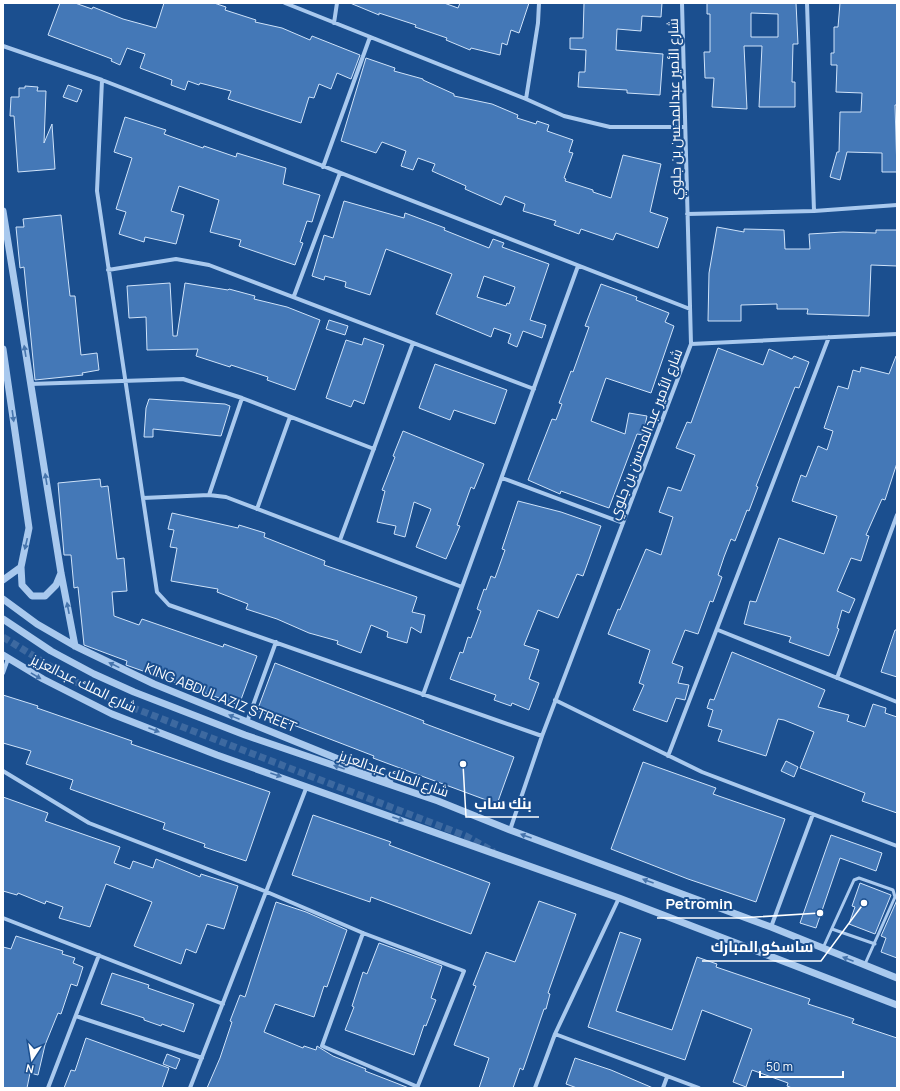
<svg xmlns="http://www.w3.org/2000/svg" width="900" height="1091" font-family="Manrope,Cairo,sans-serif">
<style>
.building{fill:#4478b7;stroke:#cfe3fa;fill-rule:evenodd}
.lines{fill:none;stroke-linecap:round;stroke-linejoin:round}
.tertiary-tunnel{stroke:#3d69a0;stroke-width:7;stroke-dasharray:7 3.5;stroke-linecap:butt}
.service{stroke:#a9c9ee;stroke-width:3}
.minor{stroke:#a9c9ee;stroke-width:4}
.tertiary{stroke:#a9c9ee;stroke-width:7}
.oneway{fill:#4674ac}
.labels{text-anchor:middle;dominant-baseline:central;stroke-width:4;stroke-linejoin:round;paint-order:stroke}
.street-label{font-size:14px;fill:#fff;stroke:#1b4f8f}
.leader{fill:none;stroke:#fff;stroke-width:1.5}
.callout-dot{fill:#fff;stroke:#1b4f8f;stroke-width:1.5}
.callout-label{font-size:15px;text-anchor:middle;font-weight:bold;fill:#fff;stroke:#1b4f8f;stroke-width:4;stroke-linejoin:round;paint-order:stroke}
</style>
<rect width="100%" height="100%" fill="#1b4f8f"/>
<path class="building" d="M60,3H75L92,9L93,7L123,19L156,28L164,3H214L226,7L225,10L256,20L255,22L282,28L310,40L312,36L360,55L351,79L337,73L331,89L319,84L314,98L309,97L301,123L228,99L231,91L200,83L199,85L188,81L185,90L171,85L172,80L140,68L145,54L127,48L120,65L111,61L112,59L48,35Z
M350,3H444L458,8L460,3H529L519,33L511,30L507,45L502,43L500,55L471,48L470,50L446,40L447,38L415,27L416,25L379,13V15Z
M584,3H662L661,17L642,16L641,31L617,29L616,50L663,54L660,95L627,93V90L578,87L579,72H585L586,50L570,49V38H583Z
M707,3H796L798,44H793L792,82H795V107H759L762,46H744L747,109L712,107L714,78H705L704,52H710V14H707ZM751,13L778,14V37H751Z
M840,3H897V105H895L897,172H882V153L847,152L840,180L830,177L837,152H839L840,112H861L862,93L836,92L837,65H831V53H834V27H838Z
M366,58L395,68L394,71L423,79V80L454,94V96L492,104L518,115L517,118L536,124L537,121L549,125L547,131L573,140L569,152L573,153L564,178L566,179L565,181L593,190V192L611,198L623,155L661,164L650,212L668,218L658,248L616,233L613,240L581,229L579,234L571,231L554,225L556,221L523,211L525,204L505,196L501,205L465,189L466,186L432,171L435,164L418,158L413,170L401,166L406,151L382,142L376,153L341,141Z
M68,85L82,90L77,102L63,97Z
M25,86L38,87L37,91H46L44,143L52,124L55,169L18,172L14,116H10L11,97H19V88H25Z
M125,117L166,130L164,134L203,148L204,146L236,157L237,153L286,168L283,184L320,195L312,222L307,221L300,242L303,243L295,265L239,246L241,240L210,232L219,200L179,186L171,211L184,215L176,244L145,237L144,242L119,234L126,212L116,209L132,158L114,152Z
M344,201L404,218L405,213L445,228L444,230L489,248L493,239L504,243L502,247L549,264L530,320L546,325L542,338L523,331L517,347L508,343L511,334L494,328L491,337L436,314L452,274L386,249L370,295L345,287L346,282L325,276L324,280L312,276L324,235L333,238ZM484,276L515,287L509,304L507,303L506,306L477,297Z
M61,215L70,296H75L81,355L97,353L99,370L82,373L83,375L35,380L24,267L20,268L16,227H24L23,219Z
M717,227L744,232V229L784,230L785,249H810L809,234L843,232L876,233V230H897V266L871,265L869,316L807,314L808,309H777V304L741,305V321H708L709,273Z
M170,283L173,336H177L185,283L228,290L229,289L255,296L254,299L287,307L320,320L295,390L267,380L268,377L231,365L230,367L196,356L198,349L147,350L146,317L129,318L127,286Z
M601,284L637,297L636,300L669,313L665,322L674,326L651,393L606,378L591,421L625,434L629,413L647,416L643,435L637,434L609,508L561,491L560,494L528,480L552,419L556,420L562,404L559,403L571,371L573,372L589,327L585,326Z
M329,320L348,326L345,335L326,329Z
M364,338L384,345L364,404L354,400L351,407L326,398L346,340L362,345Z
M718,348L763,365L769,349L792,359L794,356L809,362L799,388L795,387L756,486L758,487L749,511L747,510L735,541L731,539L724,557L718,575L722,577L713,602L710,601L698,634L685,630L672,663L683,667L678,683L689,685L685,700L676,698L667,722L633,710L644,685L639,683L650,650L608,634L618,609L620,610L646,549L661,555L673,517L659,512L668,487L681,491L695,455L676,448L687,422L691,423Z
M896,356L897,357V463L885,500L882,499L866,535L869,536L861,561L851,558L837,591L855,599L849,613L842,610L837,628L839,629L829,656L789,642L791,637L744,624L750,601L756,602L779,538L824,554L837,516L792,501L801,475L806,477L818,446L827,450L833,431L824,428L838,386L848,389L853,370L860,372L861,367L889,374Z
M435,364L507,390L495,424L454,410L450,420L419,408Z
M149,399L225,404L230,406L229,410L221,436L153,429V437H144L146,408Z
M403,431L484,464L474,489L471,487L457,525L460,526L446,559L416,547L431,509L414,502L405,537L394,534L396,526L377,522L385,491L382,490L395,457L393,456Z
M100,479L101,487L108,486L117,559L124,558L127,591L112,592L114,616L139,625L142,619L223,647L224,644L257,656L239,705L126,665L127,661L84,645L78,587L74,588L71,555H64L58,483Z
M518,501L561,512L601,526L583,576L577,574L558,618L538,610L524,645L539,650L529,679L539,683L529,710L512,703L511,706L494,700L496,695L450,679L460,652L463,653L468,637L471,638L481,611L477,609L484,589L486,590L491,576L495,578L505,550L502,549Z
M172,513L238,528L239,525L265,533L264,537L325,561L324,565L417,597L412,612L425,615L421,633L411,627L407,643L387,637L388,632L371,625L361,653L337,644L338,641L309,633L277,619L246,609L248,604L217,592L218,589L171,581L177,548L170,547L174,530L168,529Z
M895,630H897V677L881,672Z
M732,652L825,690L818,707L849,715L847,721L865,727L873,704L886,708L885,713L897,717V813L862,801L865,793L800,768L814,732L784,720L778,719L766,756L718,741L722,730L708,726L713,710L707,708L710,699L714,700Z
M275,663L424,721L423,723L514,757L497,804L373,758L374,756L257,711Z
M3,695L38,706L37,708L132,741L131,744L270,792L246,861L204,847L205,844L163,829L165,823L70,789L73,780L26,764L31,751L3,743Z
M786,761L798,767L794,777L781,771Z
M643,762L716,788L713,794L785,819L756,902L688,879L611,849Z
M3,797L48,813L45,821L120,847L114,863L130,869L133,861L153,868L156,859L200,877L201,874L238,886L224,929L207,924L196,953L186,949L181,964L134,946L152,902L106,884L90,927L59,918L63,907L46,901L45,904L18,893L17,895L3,891Z
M313,815L391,842L389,845L490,883L471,934L371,897L370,902L292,875Z
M831,835L882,853L876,871L840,858L816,928L800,923Z
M860,883L891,895L875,934L849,924L855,907L852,906Z
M897,900V958L881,952L886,938L881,936Z
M539,901L576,914L548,993L550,994L546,1009H544L523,1070L520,1068L513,1088H479L489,1058L454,1045L476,986L473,985L486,952L515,962Z
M276,902L306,912L347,930L327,987L324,986L314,1017L275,1004L264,1032L303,1048L304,1046L316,1050L317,1046L333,1056L366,1069L365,1071L409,1088H207L220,1058L232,1022L230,1021L240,995L245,997Z
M620,932L641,939L616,1011L672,1030L697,957L717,964L716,967L810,999L808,1004L854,1019L852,1023L897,1038V1088H792L787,1086L788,1083L752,1070L746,1087L733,1082L752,1029L702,1010L685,1060L588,1027Z
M16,936L63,951L62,954L75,958L73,963L83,967L77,986L71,984L61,1014L58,1013L45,1045L38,1075L30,1073L27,1088H3V947L11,949Z
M379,943L442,966L431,998L436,1000L426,1026L424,1025L414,1055L345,1030L354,1007L352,1006L363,972L367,974Z
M112,973L149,985L148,988L194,1004L184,1032L162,1024L161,1026L144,1020V1018L101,1004Z
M86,1038L169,1068L162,1088H64L71,1070L75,1071Z
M167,1054L180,1059L176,1069L163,1064Z
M575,1058L611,1070L653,1088H577L566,1084Z"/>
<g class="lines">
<path class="tertiary-tunnel" d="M3,637L74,681L118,702L466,836L494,852"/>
<path class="service" d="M832,929L875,944
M823,948L854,880L859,878L893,890L895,897L865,964"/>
<path class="minor" d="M285,3L526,99L564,116L610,127H685
M807,3L814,211
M334,23L337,3
M3,46L102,80L690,309
M102,80L97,191L157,592L169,605L542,736
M526,99L538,23L539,3
M323,167L370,37
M687,214L814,211L897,205
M108,270L176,259L209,265L534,389
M294,296L340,173
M691,344L897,334
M30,384L183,379L242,398L374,449
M502,478L623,523
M209,495L242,398
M143,498L209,495L226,497L462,587
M257,509L290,417
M340,540L413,343
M718,630L897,702
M3,673L8,659
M837,678L897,515
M423,695L578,266
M555,700L702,772L897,846
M247,722L276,642
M668,756L829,337
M3,771L89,823L267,892L363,933L464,971L417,1088
M510,830L542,736L691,344L682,3
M3,918L223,1004
M771,927L813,814
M363,933L322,1046L418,1087
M76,1016L202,1058
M555,1034L699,1088
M48,1088L99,955
M190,1088L307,786
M535,1088L555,1034L619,898
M663,1088L667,1077"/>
<path class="tertiary" d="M3,211L61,573L75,646
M3,349L29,528L21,567L3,580
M21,567L22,585L32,596H45L56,585L61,573
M3,599L37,624L75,646L154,684L390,780
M3,619L51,651L94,674L134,692L245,735L438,801L510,830L771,927L897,978
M3,655L43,679L112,714L217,755L619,898L897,1005"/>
</g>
<defs><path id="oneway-solid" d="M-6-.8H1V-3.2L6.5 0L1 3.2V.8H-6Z"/></defs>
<g class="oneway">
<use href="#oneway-solid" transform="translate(25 351) rotate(-99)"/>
<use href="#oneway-solid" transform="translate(13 416) rotate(82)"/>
<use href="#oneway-solid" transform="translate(46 479) rotate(-99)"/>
<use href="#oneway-solid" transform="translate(26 544) rotate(103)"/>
<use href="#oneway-solid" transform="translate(68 608) rotate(-101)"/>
<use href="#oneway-solid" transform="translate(114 665) rotate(-154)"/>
<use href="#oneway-solid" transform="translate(36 676) rotate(31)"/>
<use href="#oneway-solid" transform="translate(234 717) rotate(-158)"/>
<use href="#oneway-solid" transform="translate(154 730) rotate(21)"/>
<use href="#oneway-solid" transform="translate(339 767) rotate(-161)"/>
<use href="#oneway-solid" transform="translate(276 775) rotate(19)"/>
<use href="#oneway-solid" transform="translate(398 819) rotate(20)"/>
<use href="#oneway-solid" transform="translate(526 836) rotate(-160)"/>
<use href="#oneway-solid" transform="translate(648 881) rotate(-160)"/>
<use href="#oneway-solid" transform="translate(848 959) rotate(-159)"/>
</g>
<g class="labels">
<g class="street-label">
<text transform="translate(674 109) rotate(-91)">شارع الأمير عبدالمحسن بن جلوي</text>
<text transform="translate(645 434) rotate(-69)">شارع الأمير عبدالمحسن بن جلوي</text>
<text transform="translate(84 683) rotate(26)">شارع الملك عبدالعزيز</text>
<text transform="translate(221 697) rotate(22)">KING ABDUL AZIZ STREET</text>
<text transform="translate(394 773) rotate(19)">شارع الملك عبدالعزيز</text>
</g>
</g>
<path class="leader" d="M463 764L466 817H539M820 913L740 918H657M864 903L821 961H702"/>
<g class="callout-dot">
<circle cx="463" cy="764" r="4"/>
<circle cx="820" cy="913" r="4"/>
<circle cx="864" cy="903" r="4"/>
</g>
<g class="callout-label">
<text x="503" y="809">بنك ساب</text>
<text x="699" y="909">Petromin</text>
<text x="762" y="952">ساسكو المبارك</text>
</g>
<rect width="900" height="1091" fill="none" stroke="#ffffff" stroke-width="8"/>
<g transform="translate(32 1059) rotate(192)" stroke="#1b4f8f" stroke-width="3" paint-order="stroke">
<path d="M0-3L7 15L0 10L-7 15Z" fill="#ffffff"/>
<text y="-6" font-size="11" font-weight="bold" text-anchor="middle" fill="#ffffff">N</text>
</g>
<path d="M760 1071v6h83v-6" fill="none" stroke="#ffffff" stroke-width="2"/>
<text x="766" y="1071" font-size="12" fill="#ffffff" stroke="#1b4f8f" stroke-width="3" paint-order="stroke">50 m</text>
</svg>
